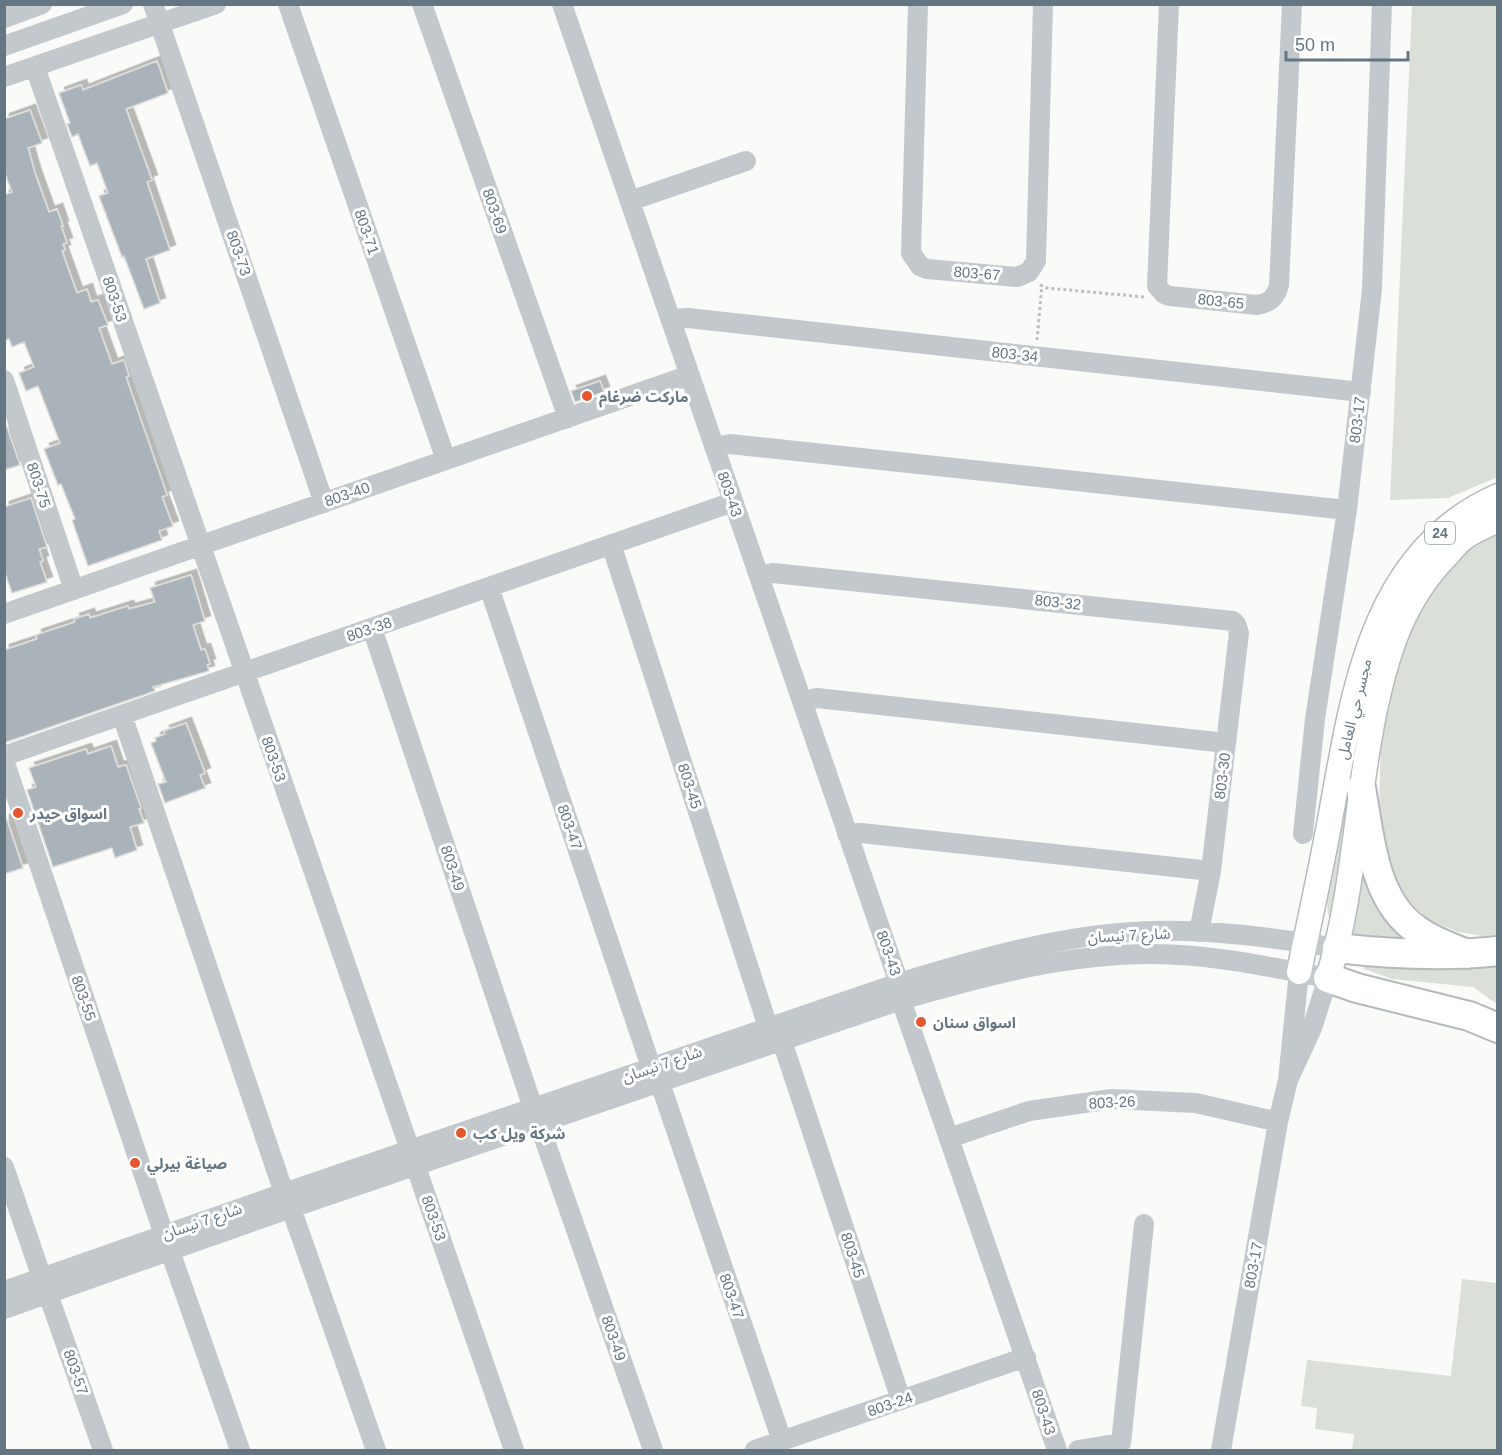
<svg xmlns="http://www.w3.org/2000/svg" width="1502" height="1455" font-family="Helvetica,'Noto Sans Arabic',sans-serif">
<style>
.green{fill:#dadfd7}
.building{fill:#aab3b9;stroke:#dcdcda;stroke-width:1.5;filter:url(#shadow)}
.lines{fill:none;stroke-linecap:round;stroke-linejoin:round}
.major-casing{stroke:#b5babe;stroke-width:27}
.highway-casing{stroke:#b4b9bd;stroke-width:32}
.path{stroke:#bbbfc2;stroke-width:3;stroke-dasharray:3 3;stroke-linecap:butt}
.minor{stroke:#c3c8cc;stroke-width:20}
.major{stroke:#fff;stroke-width:24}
.highway{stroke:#fff;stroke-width:28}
.poi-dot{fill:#e4572e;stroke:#fff;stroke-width:2}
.labels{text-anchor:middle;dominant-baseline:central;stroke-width:6;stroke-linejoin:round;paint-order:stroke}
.shield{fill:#fff;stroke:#939fa8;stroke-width:1.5}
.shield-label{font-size:14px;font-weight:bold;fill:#657683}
.street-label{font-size:15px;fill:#657683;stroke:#fff}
.poi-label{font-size:15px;font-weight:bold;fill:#657683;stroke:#fff;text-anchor:start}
</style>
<defs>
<filter id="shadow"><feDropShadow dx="5.5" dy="-5.5" stdDeviation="0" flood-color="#0004"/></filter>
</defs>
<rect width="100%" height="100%" fill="#fafaf8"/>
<path class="green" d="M1412,5H1497L1498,477L1448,498L1390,500Z
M1497,529V935L1483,936L1458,932L1427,919L1399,890L1379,818L1381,737L1396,665L1413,622L1430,594L1458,556Z
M1345,794L1351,795L1332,921L1328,914L1327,901Z
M1361,858L1408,941L1353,939Z
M1361,960H1497V1004L1473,987L1392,979L1364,969Z
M1462,1279L1497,1283V1450H1352L1354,1434L1315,1429L1317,1408L1301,1406L1307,1360L1451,1376Z"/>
<path class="building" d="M157,61L168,93L126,109L152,180L147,182L170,250L146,259L160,303L144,309L124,256L122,257L99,196L108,193L97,163L90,166L78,134L72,137L67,124L70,123L59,93L81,85L83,90Z
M30,110L42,143L28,148L35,173L49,212L57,209L63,226H61L67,243L63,244L65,250L62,251L77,293L87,289L91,302L98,300L108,325L99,328L112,364L124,360L129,376L126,377L167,495L162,497L173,526L159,531L162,540L88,566L72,520L75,519L61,484L58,485L44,449L60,443L38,386L26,391L19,373L34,367L24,342L12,347L9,339L4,341V195L12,192L4,171V119Z
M600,381L604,392L575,402L571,391Z
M4,427H7L20,465L4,470Z
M31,498L47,547L39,549L43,561L40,562L47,582L12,593L4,570V507Z
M191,575L205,621L193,625L201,650L205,649L210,664L207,665L209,671L153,687L155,691L4,743V650L37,639L36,635L75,622L74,619L89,614L90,618L128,606L129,609L155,602L150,588Z
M186,723L205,773L200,775L205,788L165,803L158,784L166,782L151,743L156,741L155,738L165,734L164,731Z
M111,746L118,767L126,765L141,808L139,809L144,823L130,827L137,850L115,858L112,848L53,867L27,790L36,787L29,768L86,749L88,754Z
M4,820H7L23,868L4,874Z"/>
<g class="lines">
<defs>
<path id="major" d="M1299,972C1309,923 1320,874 1329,825C1352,701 1368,553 1498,496
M1328,978C1354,893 1356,802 1374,714C1387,652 1403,599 1449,553C1454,547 1459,541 1465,537C1475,530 1487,525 1498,520"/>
<path id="highway" d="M1361,788C1370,837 1373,900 1417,930C1432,941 1450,947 1467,954
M1337,948C1390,954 1445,957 1498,951
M1328,978L1357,988L1469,1016L1498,1028"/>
</defs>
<use href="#major" class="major-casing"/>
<use href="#highway" class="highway-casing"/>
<path class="path" d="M1040,285L1047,288L1144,297
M1037,340L1042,285"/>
<path class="minor" d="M153,4L324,503
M288,4L446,460
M422,4L568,418
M562,4L899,983
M918,4L911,253L920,266L927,269L1017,277L1029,272L1036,261L1043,4
M1169,4L1157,286L1164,294L1170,296L1257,305C1270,303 1276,297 1279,285L1292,4
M4,18L42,4
M4,46L123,4
M35,67L514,1450
M4,77L216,4
M630,201L746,161
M670,319L688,318L1361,392
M4,380L74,590
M714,447L730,444L1347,510
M611,544L768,1027
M759,576L773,573L1233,621L1236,624L1239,633L1226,743
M489,587L651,1067
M4,614L690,375
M372,628L533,1108
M802,702L817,698L1226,743L1211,871L861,833L847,834
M122,715L284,1193
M4,756L733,502
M4,760L164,1235
M1303,834L1315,719L1347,510L1372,289L1382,4
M1199,932L1211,871
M901,1000L1057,1450
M782,1041L901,1400
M660,1083L782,1441
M539,1124L653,1450
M949,1138L1029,1111L1112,1099L1196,1103L1278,1122
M4,1167L42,1278
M291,1208L376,1450
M170,1251L240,1450
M4,1291L284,1193L899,983C981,958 1063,934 1150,931C1212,929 1276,938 1337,948
M48,1294L103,1450
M4,1309L291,1208L901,1000C985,976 1064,954 1152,954C1211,954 1270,967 1328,978L1312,1028L1288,1080
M755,1450L1026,1357
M1078,1450L1121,1443L1144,1224
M1221,1450L1278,1122L1288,1080L1299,972"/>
<use href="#major" class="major"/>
<use href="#highway" class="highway"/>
</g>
<g class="poi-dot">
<circle cx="587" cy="396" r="6"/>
<circle cx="18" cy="813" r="6"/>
<circle cx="921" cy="1022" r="6"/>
<circle cx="461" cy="1133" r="6"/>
<circle cx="135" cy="1163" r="6"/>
</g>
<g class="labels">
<rect class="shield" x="1425" y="522" width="30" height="22" rx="4.5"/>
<g class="shield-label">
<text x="1440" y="533">24</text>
</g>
<g class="street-label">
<text transform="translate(495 211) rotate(71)">803-69</text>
<text transform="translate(367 232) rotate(71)">803-71</text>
<text transform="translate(239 253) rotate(71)">803-73</text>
<text transform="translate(977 273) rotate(5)">803-67</text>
<text transform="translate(115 299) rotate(71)">803-53</text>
<text transform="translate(1221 301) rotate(6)">803-65</text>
<text transform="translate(1015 354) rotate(6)">803-34</text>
<text transform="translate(1357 420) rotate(-83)">803-17</text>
<text transform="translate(39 485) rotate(72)">803-75</text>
<text transform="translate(347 494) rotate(-19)">803-40</text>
<text transform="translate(730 494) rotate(71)">803-43</text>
<text transform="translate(1058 602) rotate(6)">803-32</text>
<text transform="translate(369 629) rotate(-19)">803-38</text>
<text transform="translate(1354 709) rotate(-76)">مجسر حي العامل</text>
<text transform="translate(274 759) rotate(71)">803-53</text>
<text transform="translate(1222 776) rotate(-83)">803-30</text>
<text transform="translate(690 786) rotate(72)">803-45</text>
<text transform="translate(570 827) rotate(71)">803-47</text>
<text transform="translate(453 868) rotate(72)">803-49</text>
<text transform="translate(1129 935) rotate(-3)">شارع 7 نيسان</text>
<text transform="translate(889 953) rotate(71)">803-43</text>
<text transform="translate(84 998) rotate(71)">803-55</text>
<text transform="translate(662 1064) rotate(-19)">شارع 7 نيسان</text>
<text transform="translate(1112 1102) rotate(-3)">803-26</text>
<text transform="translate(434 1218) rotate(71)">803-53</text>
<text transform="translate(202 1221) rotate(-19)">شارع 7 نيسان</text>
<text transform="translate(853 1255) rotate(72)">803-45</text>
<text transform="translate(1253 1265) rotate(-80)">803-17</text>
<text transform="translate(732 1296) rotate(71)">803-47</text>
<text transform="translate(614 1338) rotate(71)">803-49</text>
<text transform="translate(76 1372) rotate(71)">803-57</text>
<text transform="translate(890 1404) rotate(-19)">803-24</text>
<text transform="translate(1044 1412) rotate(72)">803-43</text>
</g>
<g class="poi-label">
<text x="599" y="396">ماركت ضرغام</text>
<text x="30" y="813">اسواق حيدر</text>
<text x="933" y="1022">اسواق سنان</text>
<text x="473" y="1133">شركة ويل كب</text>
<text x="147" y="1163">صياغة بيرلي</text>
</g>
</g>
<rect width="1502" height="1455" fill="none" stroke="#657683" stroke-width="12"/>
<path d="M1286 51v9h122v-9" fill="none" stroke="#657683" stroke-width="3"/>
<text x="1295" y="51" font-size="18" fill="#657683" stroke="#ffffff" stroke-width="4.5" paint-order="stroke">50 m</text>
</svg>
